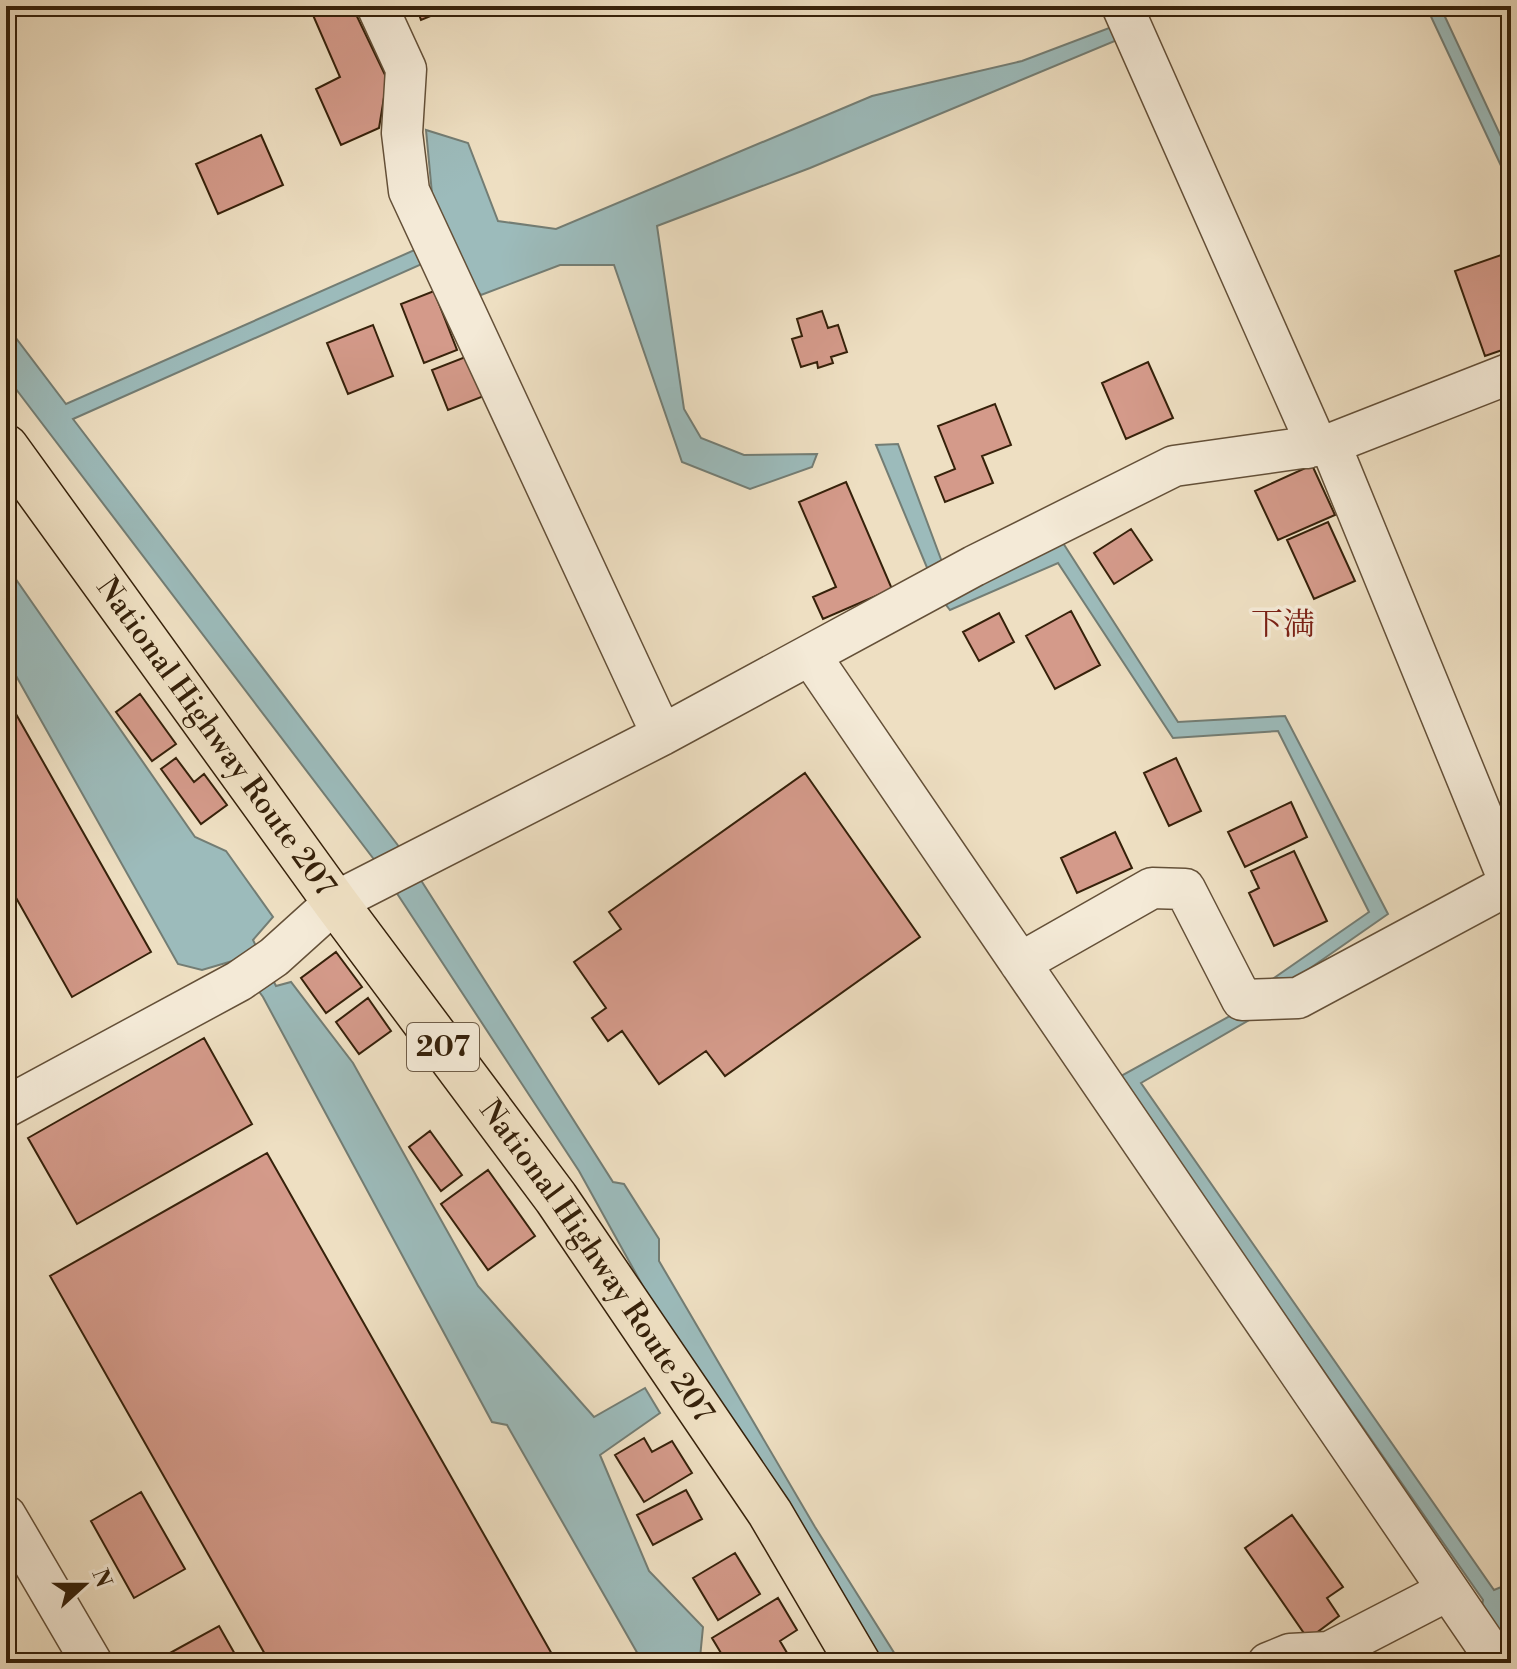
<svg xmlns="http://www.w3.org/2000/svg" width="1517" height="1669" font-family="'Libre Bodoni','Noto Serif JP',serif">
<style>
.water{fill:#9cbbbb;stroke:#737d74;stroke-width:2}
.building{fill:#d49a8a;stroke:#36210a;stroke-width:2}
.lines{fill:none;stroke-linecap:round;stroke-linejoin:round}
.minor-casing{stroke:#645038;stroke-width:43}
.highway-casing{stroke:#36210a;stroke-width:47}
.minor{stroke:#f4ead7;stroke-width:40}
.highway{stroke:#eedfc2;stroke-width:44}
.labels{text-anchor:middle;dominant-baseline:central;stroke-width:7;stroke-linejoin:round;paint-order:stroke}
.shield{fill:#f4ead7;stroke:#6f5d48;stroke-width:2}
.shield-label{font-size:28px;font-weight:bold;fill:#36210a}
.street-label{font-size:30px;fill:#36210a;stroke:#f4ead7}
.neighbourhood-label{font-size:32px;fill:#7a1f14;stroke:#f4ead7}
</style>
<rect width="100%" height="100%" fill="#eedfc2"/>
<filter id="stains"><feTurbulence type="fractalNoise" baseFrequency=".0025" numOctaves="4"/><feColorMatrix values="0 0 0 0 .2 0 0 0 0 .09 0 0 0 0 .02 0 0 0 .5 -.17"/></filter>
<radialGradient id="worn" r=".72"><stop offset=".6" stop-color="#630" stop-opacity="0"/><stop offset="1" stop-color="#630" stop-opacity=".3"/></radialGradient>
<path class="water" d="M1426,6H1440L1511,158V187Z
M1117,25L1122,38L810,168L657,226L684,409L701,438L744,455L817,454L812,467L750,489L682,462L614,265H560L481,295L451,251L73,419L403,852L613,1182L624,1184L659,1239V1261L815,1527L898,1659L897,1663H879L675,1344L579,1171L379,866L6,376V325L66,404L444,237L434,215L426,130L468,143L498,221L556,229L872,96L1022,61Z
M898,444L942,562L928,570L876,445Z
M1063,543L1178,722L1285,716L1388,914L1296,978H1274L1369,912L1278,731L1173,738L1058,563L950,610L943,601Z
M6,565L195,837L226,851L273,917L253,940L276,986L291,982L353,1063L478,1286L594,1417L645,1388L660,1413L600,1455L649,1571L703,1627L700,1658L703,1663H643L507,1425L492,1422L263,997L236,960L202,970L178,964L6,658Z
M1239,1011L1263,1012L1141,1083L1494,1590L1511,1583V1625L1501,1633L1481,1612L1483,1600L1119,1077Z"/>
<path class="building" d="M309,6H352L387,79L379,128L341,145L316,89L340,77Z
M416,6H455L421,20Z
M261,135L283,185L218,214L196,164Z
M1507,253L1511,264V347L1485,356L1455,271Z
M434,291L457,350L424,363L401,304Z
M822,311L828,328L838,325L847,352L831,357L833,363L818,368L817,362L801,367L792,339L802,336L797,319Z
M373,325L393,376L348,394L327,343Z
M468,356L484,396L448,410L432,370Z
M1148,362L1173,418L1126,439L1102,383Z
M995,404L1011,445L982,456L993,483L945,502L935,477L955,469L938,426Z
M1312,465L1335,515L1278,540L1255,491Z
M846,482L892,589L823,619L813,597L836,587L799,502Z
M1328,522L1355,581L1314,599L1287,540Z
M1131,529L1152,560L1114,584L1094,553Z
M1071,611L1100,665L1055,689L1026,636Z
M999,613L1014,642L979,661L963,632Z
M140,694L176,744L152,761L116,712Z
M8,700L151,952L72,997L6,880Z
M176,758L194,782L204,774L227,805L201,824L161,769Z
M1176,758L1201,811L1169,826L1144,773Z
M805,773L920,937L725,1076L706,1051L659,1084L622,1031L608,1041L592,1018L606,1008L574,962L621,929L609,912Z
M1291,802L1307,837L1245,867L1228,832Z
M1115,832L1132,868L1077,893L1061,858Z
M1294,851L1327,921L1274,946L1249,893L1259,888L1251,871Z
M336,952L362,987L326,1013L301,978Z
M368,998L391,1031L359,1054L336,1022Z
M204,1038L252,1124L77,1224L28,1138Z
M430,1131L462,1175L441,1191L409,1147Z
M267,1153L557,1663H270L50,1276Z
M488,1170L535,1236L488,1270L441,1204Z
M644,1438L652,1452L672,1441L692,1473L644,1502L615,1455Z
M686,1490L702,1519L653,1545L637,1515Z
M141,1492L185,1569L134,1598L91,1521Z
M1292,1515L1343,1587L1327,1598L1339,1616L1308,1639L1245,1548Z
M735,1553L760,1594L718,1620L693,1578Z
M778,1598L797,1630L780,1641L793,1663H749L745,1656L733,1663H727L712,1638Z
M219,1626L240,1663H161L159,1659Z"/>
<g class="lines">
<defs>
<path id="minor" d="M377,6L406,69L402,133L409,191L662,735
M1122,6L1311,432L1307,448
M1330,444L1511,886
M810,655L1498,1663
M1020,963L1152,888L1185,889L1242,1000L1298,998L1510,884
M6,1107L239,981L274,957L335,902L662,735L974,566L1174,466L1330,444L1511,373
M6,1516L92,1663
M1268,1663L1290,1654L1329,1652L1447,1591"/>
<g id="highway">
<path id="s1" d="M6,447L335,902L556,1198L770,1513L858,1663"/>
</g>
</defs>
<use href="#minor" class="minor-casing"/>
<use href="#highway" class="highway-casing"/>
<use href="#minor" class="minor"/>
<use href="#highway" class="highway"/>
</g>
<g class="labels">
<rect class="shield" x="407" y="1023" width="72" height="48" rx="6"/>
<g class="shield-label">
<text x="443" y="1047">207</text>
</g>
<g class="street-label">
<text stroke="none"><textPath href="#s1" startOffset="358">National Highway Route 207</textPath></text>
<text stroke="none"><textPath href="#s1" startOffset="1006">National Highway Route 207</textPath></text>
</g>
<g class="neighbourhood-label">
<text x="1283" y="625">下満</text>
</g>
</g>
<rect width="1517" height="1669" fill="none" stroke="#eedfc2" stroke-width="32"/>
<rect x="8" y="8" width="1501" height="1653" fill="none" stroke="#36210a" stroke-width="4"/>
<rect x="16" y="16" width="1485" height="1637" fill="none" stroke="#36210a" stroke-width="2"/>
<g transform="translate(84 1585) rotate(69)" stroke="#f4ead7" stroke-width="6" paint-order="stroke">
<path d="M0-6L14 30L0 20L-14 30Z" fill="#36210a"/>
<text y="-12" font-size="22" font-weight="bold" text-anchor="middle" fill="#36210a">N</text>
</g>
<rect width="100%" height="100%" filter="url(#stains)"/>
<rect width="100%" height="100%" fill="url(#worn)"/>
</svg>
